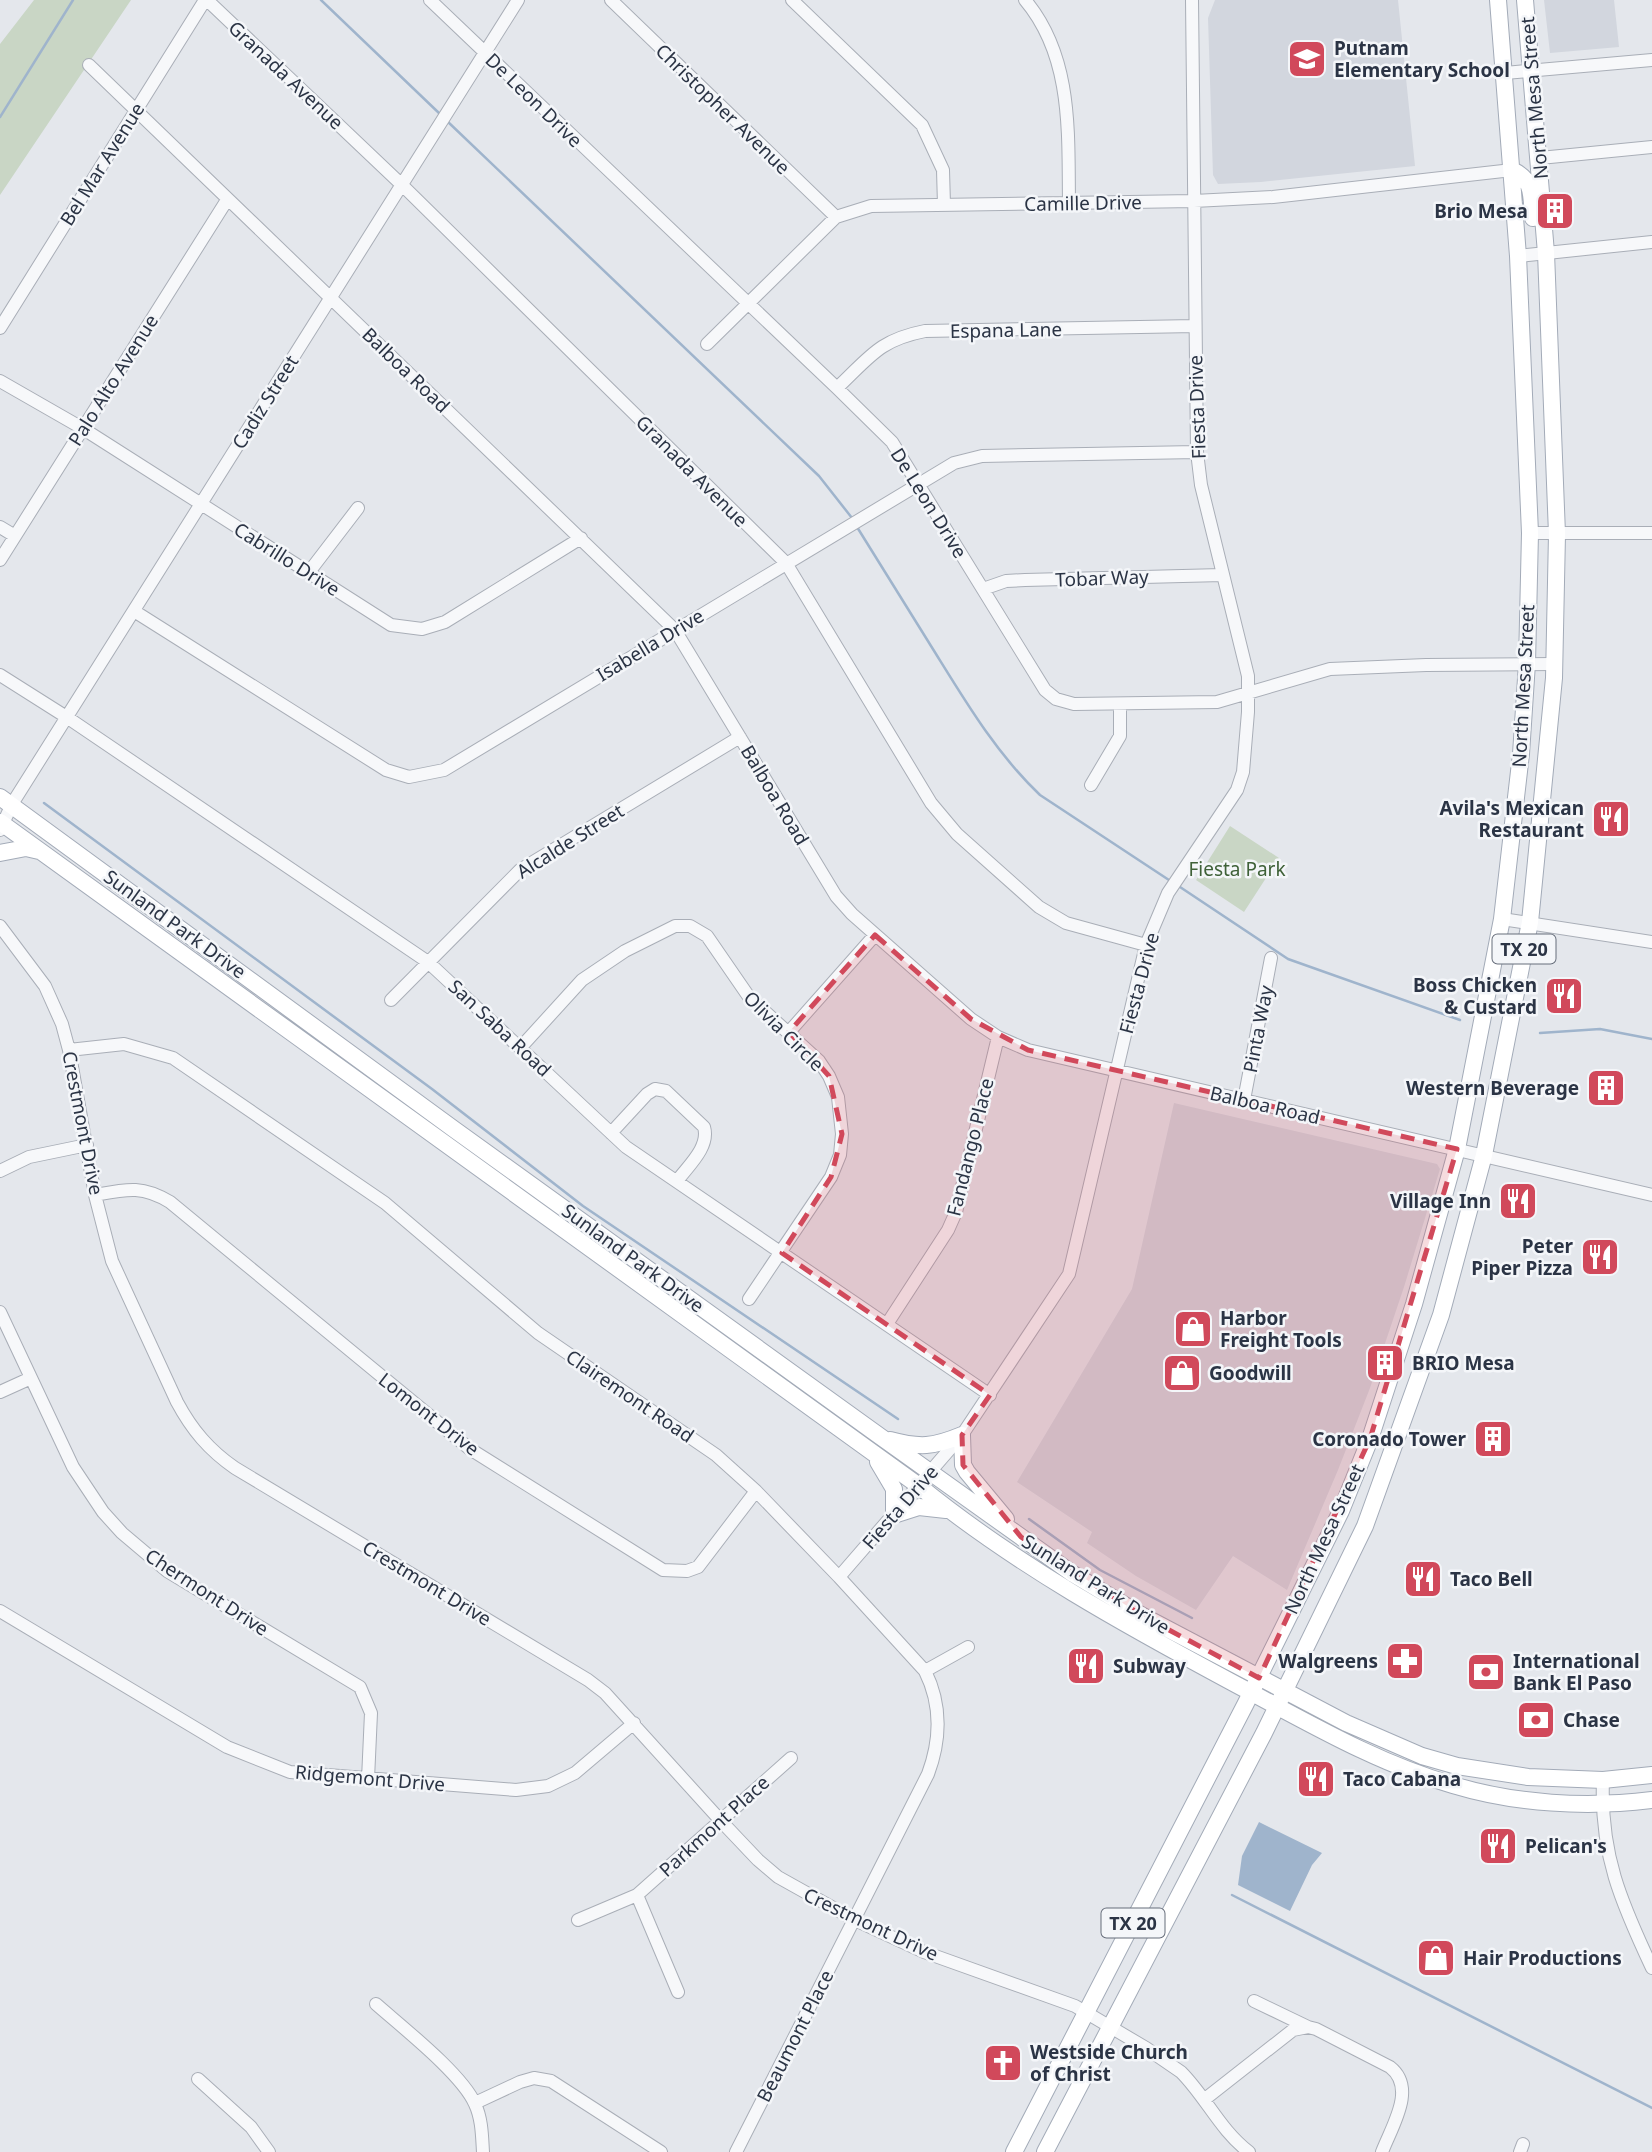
<svg xmlns="http://www.w3.org/2000/svg" width="1652" height="2152" font-family="'Noto Sans',sans-serif">
<style>
.built{fill:#d2d6de}
.green{fill:#c9d6c5}
.water{fill:#9fb4cc}
.lines{fill:none;stroke-linecap:round;stroke-linejoin:round}
.stream{stroke:#9fb4cc;stroke-width:2.5}
.minor-casing{stroke:#a9aeb7;stroke-width:14}
.major-casing{stroke:#a3abb8;stroke-width:18}
.minor{stroke:#f7f8fa;stroke-width:12}
.major{stroke:#fff;stroke-width:16}
.marked{fill:#d1495b;fill-opacity:0.2;stroke:#d1495b;stroke-width:5;stroke-dasharray:14 9;stroke-linejoin:round}
.labels{text-anchor:middle;dominant-baseline:central;stroke-width:5;stroke-linejoin:round;paint-order:stroke}
.shield{fill:#f4f6f9;stroke:#676e7b;stroke-width:2}
.shield-label{font-size:18px;font-weight:bold;fill:#2b3445}
.poi-label{font-size:19px;font-weight:bold;fill:#2b3445;stroke:#f4f6f9;text-anchor:start}
.street-label{font-size:19px;fill:#2b3445;stroke:#f4f6f9}
.park-label{font-size:19px;fill:#3f6138;stroke:#f4f6f9}
</style>
<rect width="100%" height="100%" fill="#e4e7ec"/>
<path class="built" d="M1215,0H1398L1415,166L1261,182L1218,184L1213,175L1208,18Z
M1544,0H1614L1619,47L1550,53Z
M1174,1103L1437,1164L1440,1169L1404,1287L1370,1388L1338,1470L1287,1590L1233,1556L1196,1610L1136,1576L1087,1543L1092,1532L1017,1482L1132,1289Z"/>
<path class="green" d="M34,0H131L0,195V44Z
M1230,826L1279,858L1244,912L1196,880Z"/>
<path class="water" d="M1259,1822L1322,1853L1312,1865L1290,1911L1238,1885L1242,1856Z"/>
<g class="lines">
<path class="stream" d="M321,0L440,114
M0,117L73,0
M447,121L819,476L852,518
M857,527C883,569 910,612 936,654C967,704 997,754 1040,795L1172,882
M44,803L432,1089L583,1206L898,1419
M1177,885L1288,959L1460,1020
M1540,1033L1600,1029L1652,1039
M1029,1519L1100,1570L1192,1618
M1232,1895L1652,2108"/>
<defs>
<path id="minor" d="M207,0L403,186L786,563L931,803L957,834L1039,907L1066,923L1146,945
M430,0L837,388L892,442L1045,690L1056,699L1074,704L1217,702L1330,669L1426,665L1554,664
M611,0L836,217
M792,0L922,125L943,170L944,205
M1025,0C1073,57 1068,133 1069,203
M89,65L675,630L836,896L852,914L971,1019L998,1037L1028,1050L1652,1195
M1505,73L1652,60
M1540,158L1652,147
M1518,256L1652,242
M0,328L205,0
M707,344L836,217L871,206L1194,201L1273,197L1512,170
M0,381L82,428L391,625L422,629L445,622L581,538
M837,388C870,357 879,340 925,331L1195,326
M0,527L15,536
M1530,533H1652
M0,560L227,200
M309,572L358,508
M983,589L1006,581L1025,580L1222,575
M134,611L386,770L409,777L444,770L954,463L982,456L1197,452
M0,675L68,718L428,962L626,1147L990,1395
M1091,785L1120,736V704
M0,830L12,804L518,0
M1502,919L1652,942
M0,926L45,986L62,1024L69,1050L95,1195L112,1261L177,1402C192,1430 209,1450 235,1468L588,1680L605,1693L721,1821L758,1860L778,1877L855,1920L924,1952L1075,2006L1146,2048L1181,2072C1206,2097 1220,2130 1249,2152
M391,1000L520,870L740,737
M789,1032L875,935
M521,1047L582,980L625,951L675,926H690L707,936L749,997L819,1061L829,1076L838,1097L842,1134L840,1155L831,1177L749,1299
M69,1050L124,1044L173,1058L385,1203L538,1333L716,1455L756,1491L839,1577L925,1671C942,1705 941,1739 928,1774L736,2152
M1244,1100L1271,958
M611,1133L647,1094L655,1089L666,1091L704,1127C710,1147 688,1166 677,1181
M0,1171L29,1157L87,1145
M95,1195C127,1189 142,1185 170,1202L470,1449L663,1570L687,1571L698,1567L756,1491
M0,1312L73,1467L103,1512L122,1533L167,1571L360,1687L371,1713L368,1779
M887,1324L948,1230L956,1212L998,1037
M0,1392L31,1378
M839,1577L962,1435L1069,1274L1146,945L1168,893L1237,790L1243,772L1248,712V676L1201,485L1197,452L1192,0
M0,1611L227,1747L290,1772L516,1790L548,1786L575,1773L634,1723
M925,1671L968,1647
M1603,1780C1600,1854 1621,1902 1652,1968
M637,1895L678,1992
M578,1920L637,1895L791,1758
M1254,2001L1308,2027
M376,2004C402,2027 462,2074 475,2104C482,2119 482,2136 483,2152
M198,2079L251,2127L269,2152
M1205,2099L1293,2030L1308,2027L1316,2029L1390,2067C1417,2088 1392,2126 1382,2152
M475,2103L520,2082L534,2078L551,2081L661,2152
M1520,2152L1523,2144"/>
<path id="major" d="M1512,170C1534,180 1531,195 1533,218
M0,797L455,1130L881,1437L1073,1574L1141,1615L1346,1723L1422,1756L1457,1766L1528,1777L1603,1780L1652,1775
M0,822L919,1486C1016,1565 1127,1626 1237,1685C1307,1722 1376,1763 1453,1785C1516,1804 1586,1808 1652,1800
M0,853L26,848L39,851
M890,1440C920,1448 933,1447 962,1435L963,1465L967,1472L1006,1519
M878,1462L894,1489V1515L919,1507L946,1510
M1014,2152L1245,1705L1341,1511L1370,1439L1414,1304L1457,1149L1502,919L1521,754L1527,663L1530,533L1518,256L1498,0
M1045,2152L1264,1733L1365,1526L1441,1315L1484,1155L1530,922L1554,678L1557,534L1546,253L1525,0"/>
</defs>
<use href="#minor" class="minor-casing"/>
<use href="#major" class="major-casing"/>
<use href="#minor" class="minor"/>
<use href="#major" class="major"/>
</g>
<path class="marked" d="M875,935L971,1019L1028,1050L1457,1149L1370,1439L1259,1678L1141,1615L1021,1537L963,1465L962,1435L990,1395L782,1253L831,1177L842,1134L829,1076L789,1032Z"/>
<defs>
<symbol id="school-square" viewBox="-11 -11 22 22"><rect x="-9" y="-9" width="18" height="18" rx="4" fill="#d1495b" stroke="#f4f6f9"/><path d="M0-5L7-2L0 1L-7-2ZM-4 1L0 2.5L4 1V4Q0 6-4 4Z" fill="#fff"/></symbol>
<symbol id="building-square" viewBox="-11 -11 22 22"><rect x="-9" y="-9" width="18" height="18" rx="4" fill="#d1495b" stroke="#f4f6f9"/><path d="M-4-6H4V6H1V3H-1V6H-4ZM-2.5-4.3h1.7v1.8h-1.7ZM.8-4.3h1.7v1.8H.8ZM-2.5-1h1.7V.8h-1.7ZM.8-1h1.7V.8H.8Z" fill="#fff"/></symbol>
<symbol id="restaurant-square" viewBox="-11 -11 22 22"><rect x="-9" y="-9" width="18" height="18" rx="4" fill="#d1495b" stroke="#f4f6f9"/><path d="M-5-6h1v4h1v-4h1v4h1v-4h1v5L-1.5 .5V6h-2V.5L-5-1ZM5-6V6H3V1.5H1.5Q1.5-4 5-6Z" fill="#fff"/></symbol>
<symbol id="shop-square" viewBox="-11 -11 22 22"><rect x="-9" y="-9" width="18" height="18" rx="4" fill="#d1495b" stroke="#f4f6f9"/><path d="M-5-2.5h2.3a2.7 3.5 0 0 1 5.4 0H5L5.5 6h-11ZM-1.5-2.5h3a1.5 2.3 0 0 0-3 0Z" fill="#fff"/></symbol>
<symbol id="pharmacy-square" viewBox="-11 -11 22 22"><rect x="-9" y="-9" width="18" height="18" rx="4" fill="#d1495b" stroke="#f4f6f9"/><path d="M-2-6h4v4h4v4h-4v4h-4v-4h-4v-4h4Z" fill="#fff"/></symbol>
<symbol id="bank-square" viewBox="-11 -11 22 22"><rect x="-9" y="-9" width="18" height="18" rx="4" fill="#d1495b" stroke="#f4f6f9"/><path d="M-6-4H6V4H-6ZM0-2.3a2.3 2.3 0 1 0 0 4.6a2.3 2.3 0 1 0 0-4.6Z" fill="#fff"/></symbol>
<symbol id="church-square" viewBox="-11 -11 22 22"><rect x="-9" y="-9" width="18" height="18" rx="4" fill="#d1495b" stroke="#f4f6f9"/><path d="M-1.2-6h2.4v3.5h3.3v2.4h-3.3V6h-2.4V-.1h-3.3v-2.4h3.3Z" fill="#fff"/></symbol>
</defs>
<g fill-rule="evenodd">
<use href="#school-square" x="1285" y="37" width="44" height="44"/>
<use href="#building-square" x="1533" y="189" width="44" height="44"/>
<use href="#restaurant-square" x="1589" y="797" width="44" height="44"/>
<use href="#restaurant-square" x="1542" y="974" width="44" height="44"/>
<use href="#building-square" x="1584" y="1066" width="44" height="44"/>
<use href="#restaurant-square" x="1496" y="1179" width="44" height="44"/>
<use href="#restaurant-square" x="1578" y="1235" width="44" height="44"/>
<use href="#shop-square" x="1171" y="1307" width="44" height="44"/>
<use href="#building-square" x="1363" y="1341" width="44" height="44"/>
<use href="#shop-square" x="1160" y="1351" width="44" height="44"/>
<use href="#building-square" x="1471" y="1417" width="44" height="44"/>
<use href="#restaurant-square" x="1401" y="1557" width="44" height="44"/>
<use href="#pharmacy-square" x="1383" y="1639" width="44" height="44"/>
<use href="#restaurant-square" x="1064" y="1644" width="44" height="44"/>
<use href="#bank-square" x="1464" y="1650" width="44" height="44"/>
<use href="#bank-square" x="1514" y="1698" width="44" height="44"/>
<use href="#restaurant-square" x="1294" y="1757" width="44" height="44"/>
<use href="#restaurant-square" x="1476" y="1824" width="44" height="44"/>
<use href="#shop-square" x="1414" y="1936" width="44" height="44"/>
<use href="#church-square" x="981" y="2041" width="44" height="44"/>
</g>
<g class="labels">
<g class="shield">
<rect x="1492.5" y="934.5" width="63" height="29" rx="5"/>
<rect x="1101.5" y="1908.5" width="63" height="29" rx="5"/>
</g>
<g class="shield-label">
<text x="1524" y="949">TX 20</text>
<text x="1133" y="1923">TX 20</text>
</g>
<g class="poi-label">
<text x="1334" y="48">Putnam<tspan x="1334" dy="22">Elementary School</tspan></text>
<text x="1528" y="211" text-anchor="end">Brio Mesa</text>
<text x="1584" y="808" text-anchor="end">Avila's Mexican<tspan x="1584" dy="22">Restaurant</tspan></text>
<text x="1537" y="985" text-anchor="end">Boss Chicken<tspan x="1537" dy="22">&amp; Custard</tspan></text>
<text x="1579" y="1088" text-anchor="end">Western Beverage</text>
<text x="1491" y="1201" text-anchor="end">Village Inn</text>
<text x="1573" y="1246" text-anchor="end">Peter<tspan x="1573" dy="22">Piper Pizza</tspan></text>
<text x="1220" y="1318">Harbor<tspan x="1220" dy="22">Freight Tools</tspan></text>
<text x="1412" y="1363">BRIO Mesa</text>
<text x="1209" y="1373">Goodwill</text>
<text x="1466" y="1439" text-anchor="end">Coronado Tower</text>
<text x="1450" y="1579">Taco Bell</text>
<text x="1378" y="1661" text-anchor="end">Walgreens</text>
<text x="1513" y="1661">International<tspan x="1513" dy="22">Bank El Paso</tspan></text>
<text x="1113" y="1666">Subway</text>
<text x="1563" y="1720">Chase</text>
<text x="1343" y="1779">Taco Cabana</text>
<text x="1525" y="1846">Pelican's</text>
<text x="1463" y="1958">Hair Productions</text>
<text x="1030" y="2052">Westside Church<tspan x="1030" dy="22">of Christ</tspan></text>
</g>
<g class="street-label">
<text transform="translate(286 75) rotate(43)">Granada Avenue</text>
<text transform="translate(1534 98) rotate(-95)">North Mesa Street</text>
<text transform="translate(534 100) rotate(44)">De Leon Drive</text>
<text transform="translate(723 109) rotate(44)">Christopher Avenue</text>
<text transform="translate(102 164) rotate(-58)">Bel Mar Avenue</text>
<text transform="translate(1083 203) rotate(-1)">Camille Drive</text>
<text transform="translate(1006 330) rotate(-1)">Espana Lane</text>
<text transform="translate(406 370) rotate(44)">Balboa Road</text>
<text transform="translate(113 380) rotate(-58)">Palo Alto Avenue</text>
<text transform="translate(265 402) rotate(-58)">Cadiz Street</text>
<text transform="translate(1197 407) rotate(-92)">Fiesta Drive</text>
<text transform="translate(692 471) rotate(45)">Granada Avenue</text>
<text transform="translate(929 503) rotate(58)">De Leon Drive</text>
<text transform="translate(287 559) rotate(32)">Cabrillo Drive</text>
<text transform="translate(1102 578) rotate(-2)">Tobar Way</text>
<text transform="translate(650 645) rotate(-31)">Isabella Drive</text>
<text transform="translate(1523 686) rotate(-87)">North Mesa Street</text>
<text transform="translate(775 795) rotate(59)">Balboa Road</text>
<text transform="translate(570 841) rotate(-32)">Alcalde Street</text>
<text transform="translate(175 924) rotate(36)">Sunland Park Drive</text>
<text transform="translate(1139 983) rotate(-75)">Fiesta Drive</text>
<text transform="translate(500 1028) rotate(43)">San Saba Road</text>
<text transform="translate(1258 1029) rotate(-79)">Pinta Way</text>
<text transform="translate(784 1031) rotate(45)">Olivia Circle</text>
<text transform="translate(1265 1105) rotate(13)">Balboa Road</text>
<text transform="translate(83 1123) rotate(79)">Crestmont Drive</text>
<text transform="translate(970 1147) rotate(-76)">Fandango Place</text>
<text transform="translate(633 1258) rotate(36)">Sunland Park Drive</text>
<text transform="translate(630 1396) rotate(34)">Clairemont Road</text>
<text transform="translate(429 1414) rotate(38)">Lomont Drive</text>
<text transform="translate(900 1507) rotate(-49)">Fiesta Drive</text>
<text transform="translate(1324 1539) rotate(-65)">North Mesa Street</text>
<text transform="translate(427 1583) rotate(31)">Crestmont Drive</text>
<text transform="translate(1096 1584) rotate(32)">Sunland Park Drive</text>
<text transform="translate(207 1592) rotate(33)">Chermont Drive</text>
<text transform="translate(370 1778) rotate(5)">Ridgemont Drive</text>
<text transform="translate(714 1826) rotate(-42)">Parkmont Place</text>
<text transform="translate(871 1924) rotate(25)">Crestmont Drive</text>
<text transform="translate(795 2036) rotate(-63)">Beaumont Place</text>
</g>
<g class="park-label">
<text x="1237" y="869">Fiesta Park</text>
</g>
</g>
</svg>
